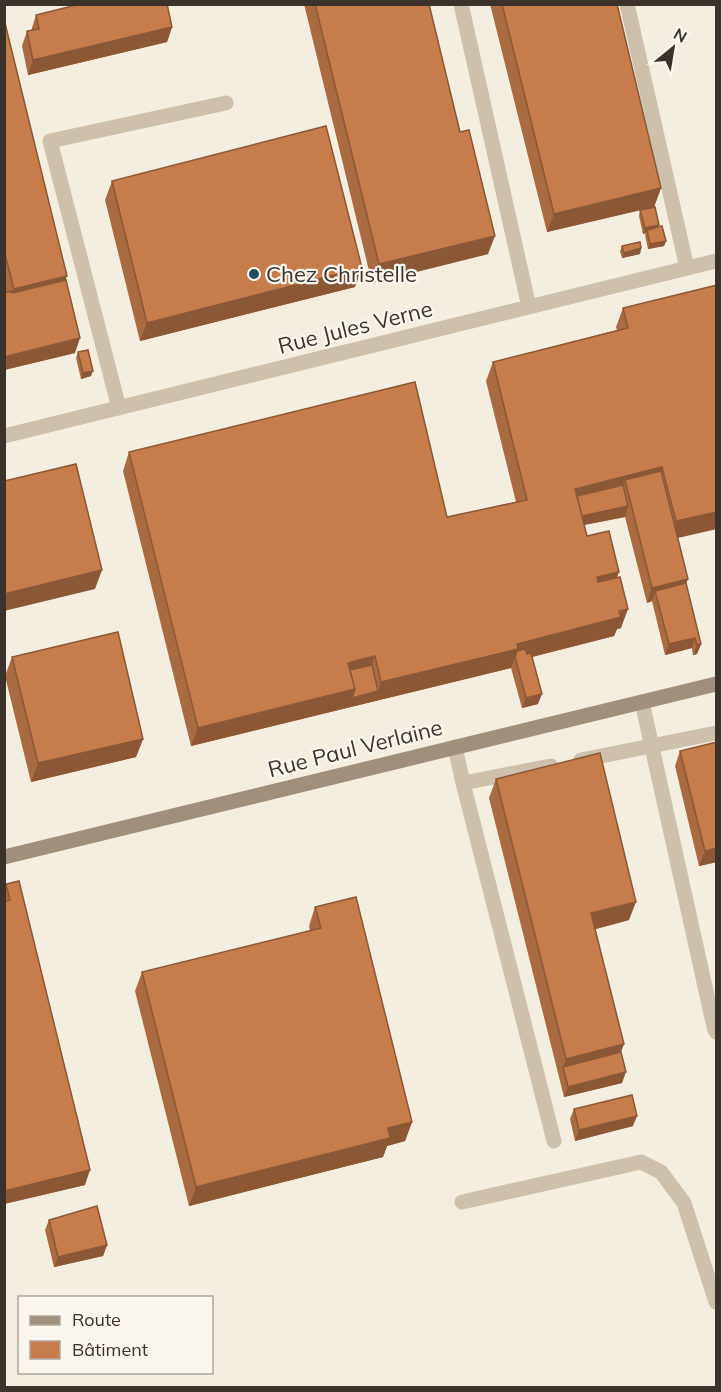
<svg xmlns="http://www.w3.org/2000/svg" width="721" height="1392" font-family="Mulish,sans-serif">
<style>
.lines{fill:none;stroke-linecap:round;stroke-linejoin:round}
.lane{stroke:#cdc0ac;stroke-width:15}
.secondary{stroke:#a18f7d;stroke-width:15}
.wall{fill:#ab6b41}
.shaded-wall{fill:#8b5735}
.building{fill:#c77c4c;stroke:#8b5735;stroke-width:1.5}
.poi-dot{fill:#20505d;stroke:#fbf7ee;stroke-width:2}
.labels{text-anchor:middle;dominant-baseline:central;stroke-width:4.5;stroke-linejoin:round;paint-order:stroke}
.poi-label{font-size:22px;fill:#3b322b;stroke:#fbf7ee;text-anchor:start}
.street-label{font-size:22px;fill:#3b322b;stroke:#fbf7ee}
</style>
<rect width="100%" height="100%" fill="#f4eee1"/>
<g class="lines">
<path class="lane" d="M461,4L529,307
M627,4L687,268
M119,408L50,141L226,103
M4,436L716,261
M642,702L714,1027L716,1032
M455,747L463,783L554,1141
M581,760L716,733
M463,783L551,766
M462,1202L641,1162L661,1172L684,1203L716,1302"/>
<path class="secondary" d="M4,857L716,684"/>
</g>
<path class="wall" d="M304,4H429L460,132L488,254L372,283Z
M490,4H617L661,188L654,207L659,225L658,227L666,241L664,246L648,249L645,235L646,233L643,234L639,216L640,210L547,232Z
M36,15L172,27L167,42L28,75L22,46L27,31H31Z
M4,19L66,280L75,353L4,370Z
M112,181L355,287L140,341L105,200Z
M622,246L641,248L640,254L622,258L620,251Z
M717,285L678,538L686,583L701,644L697,654L693,655L692,648L665,655L652,601L647,603L625,517L584,525L587,536L617,577L621,628L617,629L614,636L532,657L538,704L522,708L511,668L191,746L123,471L129,452L447,517L516,502L486,381L493,362L617,330L616,327L623,308Z
M78,352L91,376L81,379L76,358Z
M12,657L143,739L136,757L31,782L5,676Z
M717,742V862L699,866L675,766L680,751Z
M496,779L629,920L595,929L621,1052L622,1083L564,1097L489,798Z
M6,884L85,1185L4,1204V887Z
M315,907L412,1122L405,1141L387,1146L383,1157L189,1206L135,991L142,972L310,931L309,926Z
M574,1109L633,1126L575,1141L570,1119Z
M49,1220L107,1245L103,1256L54,1267L45,1230Z"/>
<path class="shaded-wall" d="M172,27L167,42L28,75L33,60Z
M661,188L654,207L547,232L554,214Z
M659,225L657,230H647L646,233L643,234L645,228Z
M495,236L488,254L372,283L379,264Z
M666,241L664,246L648,249L650,244Z
M641,248L640,254L622,258L624,253Z
M362,268L355,287L140,341L147,323Z
M67,276L60,295L7,307L14,289Z
M80,338L75,353L4,370V357Z
M93,371L91,376L81,379L83,373Z
M662,467L656,486L625,480L619,495L574,506L575,489Z
M628,506L625,517L573,527L577,517Z
M717,512V529L669,540L676,521Z
M102,570L95,589L4,611V594Z
M619,572L612,591L593,596L597,577Z
M688,579L682,594L655,591L652,601L647,603L652,588Z
M628,609L621,628L617,629L614,636L516,661L515,657L511,668L375,701L381,682L517,644Z
M695,638L692,648L665,655L669,644Z
M701,644L697,654L693,655L697,645Z
M375,656L368,675L347,680L348,663Z
M355,689L378,691L375,701L191,746L198,728Z
M542,694L538,704L522,708L526,698Z
M143,739L136,757L31,782L38,763Z
M717,848V862L699,866L705,851Z
M636,902L629,920L585,932L591,913Z
M624,1044L617,1063L563,1067L566,1059Z
M626,1072L622,1083L564,1097L568,1087Z
M637,1116L633,1126L575,1141L579,1130Z
M412,1122L405,1141L387,1146L383,1157L189,1206L196,1187L388,1128Z
M90,1170L85,1185L4,1204V1191Z
M107,1245L103,1256L54,1267L58,1257Z"/>
<path class="building" d="M80,4H167L172,27L33,60L27,31L39,29L36,15Z
M315,4H429L460,132L469,130L495,236L379,264Z
M502,4H617L661,188L554,214Z
M4,19L67,276L14,289L4,250Z
M326,126L362,268L147,323L112,181Z
M655,207L659,225L645,228L640,210Z
M662,226L666,241L650,244L647,230Z
M640,242L641,248L624,253L622,246Z
M66,280L80,338L4,357V293L12,291V293Z
M717,285V512L676,521L662,467L575,489L587,536L609,531L619,572L597,577L598,582L620,577L628,609L619,611L621,617L517,644L518,649L381,682L375,656L348,663L355,689L198,728L129,452L415,382L447,517L527,500L493,362L628,328L623,308Z
M88,350L93,371L83,373L78,352Z
M76,464L102,570L4,594V481Z
M661,471L688,579L652,588L625,480Z
M623,485L628,506L582,516L577,496Z
M686,583L701,644L697,645L695,638L669,644L655,591Z
M118,632L143,739L38,763L12,657Z
M525,649L527,654L531,653L542,694L526,698L515,657L517,651Z
M372,665L378,691L352,698L355,689L350,670Z
M717,742V848L705,851L680,751Z
M600,753L636,902L591,913L624,1044L566,1059L496,779Z
M19,881L90,1170L4,1191V902L10,900L6,884Z
M356,897L412,1122L388,1128L390,1138L196,1187L142,972L321,928L315,907Z
M621,1052L626,1072L568,1087L563,1067Z
M632,1095L637,1116L579,1130L574,1109Z
M97,1206L107,1245L58,1257L49,1220Z"/>
<circle class="poi-dot" cx="254" cy="274" r="6"/>
<g class="labels">
<g class="poi-label">
<text x="266" y="274">Chez Christelle</text>
</g>
<g class="street-label">
<text transform="translate(355 327) rotate(-14)">Rue Jules Verne</text>
<text transform="translate(355 748) rotate(-14)">Rue Paul Verlaine</text>
</g>
</g>
<rect width="721" height="1392" fill="none" stroke="#3b322b" stroke-width="12"/>
<rect x="18" y="1296" width="195" height="78" fill="#fbf7ee" stroke="#aea8a0" stroke-width="1.5"/>
<rect x="30" y="1316" width="30" height="9" fill="#a18f7d" stroke="#aea8a0" stroke-width="1.5"/>
<text x="72" y="1326" font-size="18" fill="#3b322b">Route</text>
<rect x="30" y="1341" width="30" height="18" fill="#c77c4c" stroke="#aea8a0" stroke-width="1.5"/>
<text x="72" y="1356" font-size="18" fill="#3b322b">Bâtiment</text>
<g transform="translate(673 48) rotate(30)" stroke="#fbf7ee" stroke-width="4.5" paint-order="stroke">
<path d="M0-4.5L10 22L0 15L-10 22Z" fill="#3b322b"/>
<text y="-9" font-size="16" font-weight="bold" text-anchor="middle" fill="#3b322b">N</text>
</g>
</svg>
